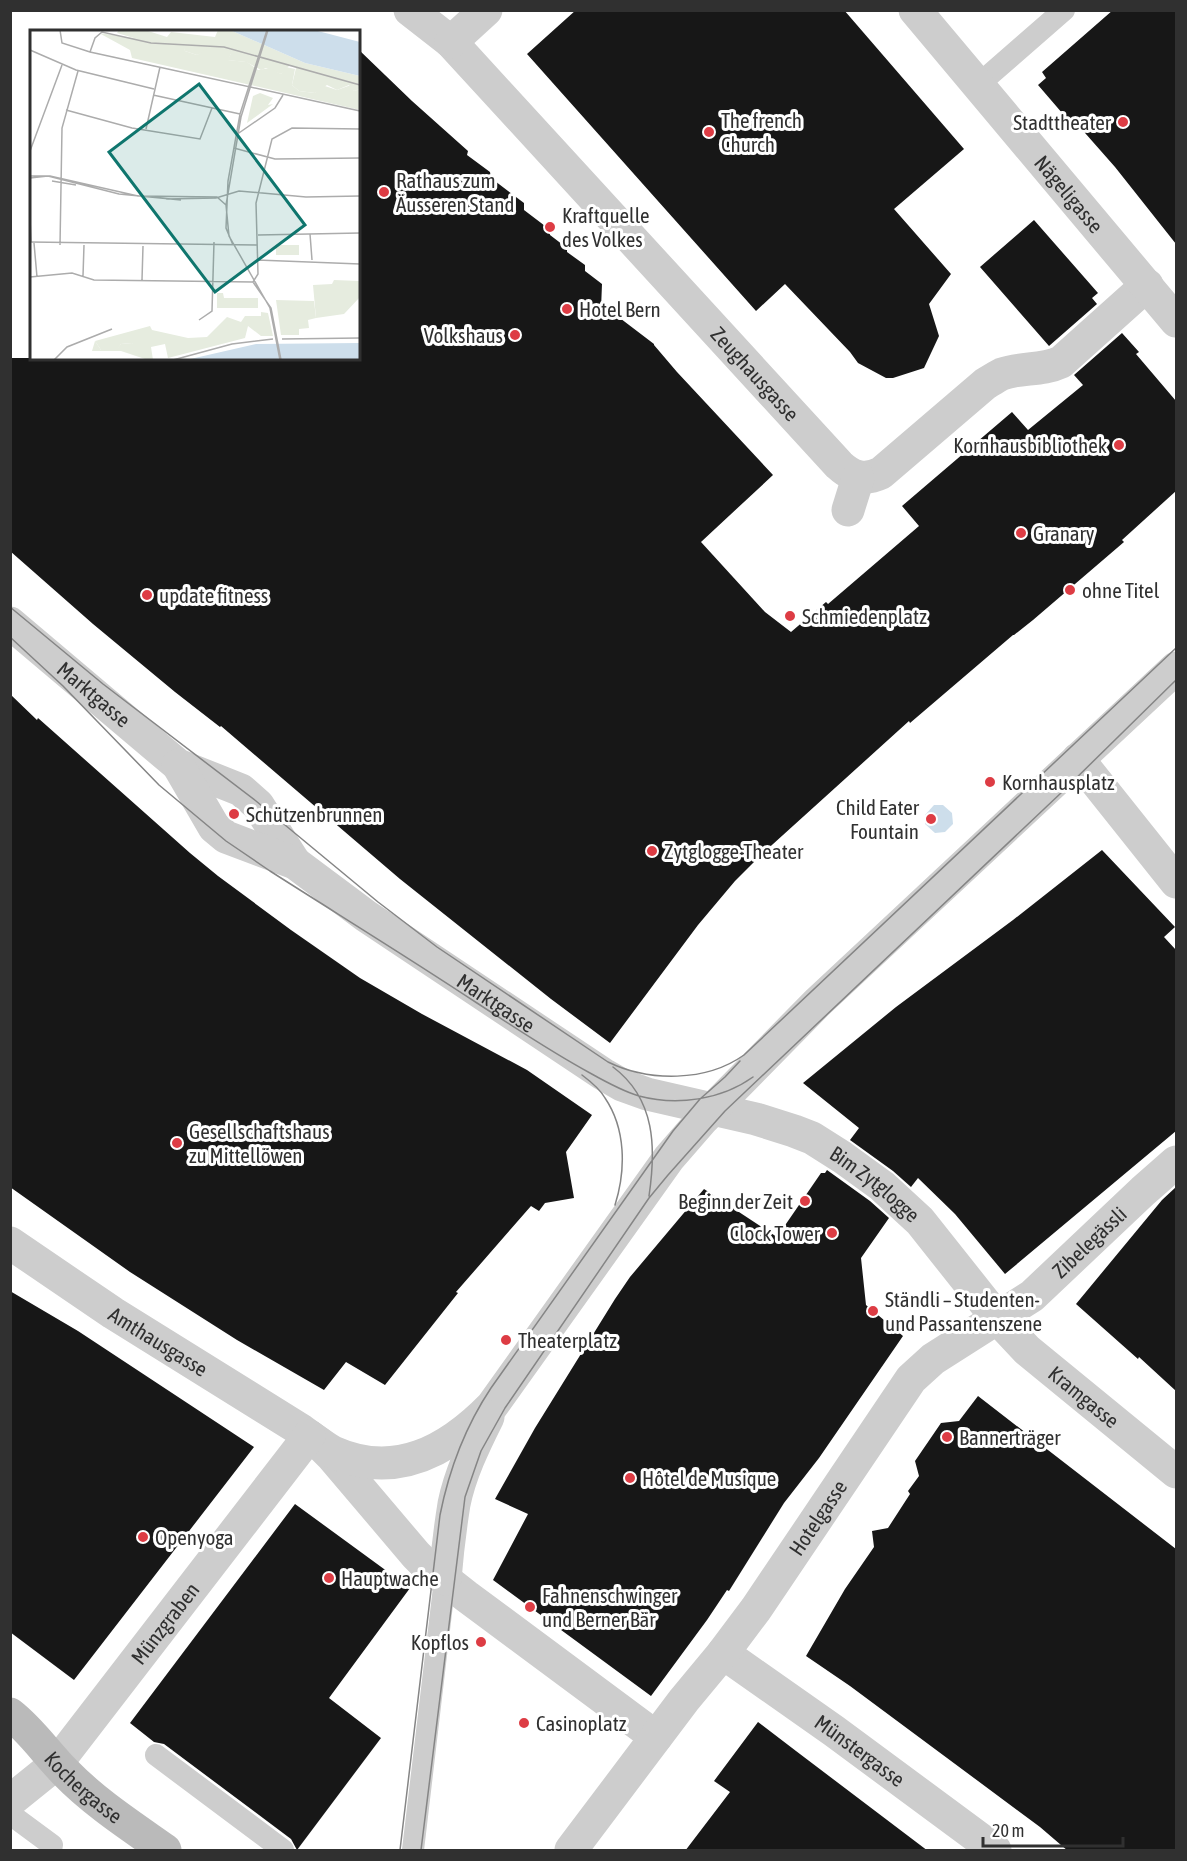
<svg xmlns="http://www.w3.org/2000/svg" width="1187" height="1861" font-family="'Asap Condensed',sans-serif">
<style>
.water{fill:#cddeeb}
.building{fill:#171717}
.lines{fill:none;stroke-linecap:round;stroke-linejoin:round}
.lane{stroke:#cdcdcd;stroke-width:22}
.street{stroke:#cdcdcd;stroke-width:33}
.secondary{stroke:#bababa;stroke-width:33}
.tram{stroke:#858585;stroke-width:1.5}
.poi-dot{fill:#dd3c44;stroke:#fff;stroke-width:2}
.labels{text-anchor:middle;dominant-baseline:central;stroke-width:6;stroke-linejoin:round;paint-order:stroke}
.poi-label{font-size:21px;fill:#303030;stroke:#fff;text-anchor:start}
.street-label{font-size:21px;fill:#303030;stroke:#fff}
.inset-road{fill:none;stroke:#acacac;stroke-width:1.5}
.view{fill:#0f766e;fill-opacity:0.15;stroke:#0f766e;stroke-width:3}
.inset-edge{fill:none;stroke:#303030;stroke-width:3}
</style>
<rect width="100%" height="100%" fill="#fff"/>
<path class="water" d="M934,805H943L952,813L953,824L945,832L935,833L925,824V815Z"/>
<path class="building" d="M576,10H844L964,149L894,209L951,274L929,304L939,336L924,368L893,378H886L858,363L850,352L785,284L756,311L527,54Z
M1113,10H1176V244L1115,167L1078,125L1075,128L1038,85L1046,78L1042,72Z
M358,49L412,101L468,151L467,155L490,172L491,178L524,203V210L549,229L550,235L567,248V252L585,265V271L602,284L601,309H608L654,344V345L677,372L773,475L701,542L765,612L791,632L826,602L828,604L919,526L902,506L1012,412L1028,430L1083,385L1074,375L1122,333L1139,352L1136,354L1176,401V491L1122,540L1124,542L1033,620L1014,635H1013L910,723L909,721L761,855L735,881L698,925L610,1043L551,999L400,879L221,726L220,727L175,692L93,624L10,551V358H358Z
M1034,220L1098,293L1092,298L1097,304L1049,346L980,267Z
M10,694L37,720L38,718L190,853L218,876L291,930L360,978L422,1014L527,1070L592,1115L566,1152L574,1198L545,1203L539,1211L531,1206L456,1292L458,1293L385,1385L346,1362L324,1390L237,1340L130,1272L10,1187Z
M1102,850L1175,927L1164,937L1176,950V1131L1005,1274L955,1214L918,1178L911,1187L893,1171L850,1140L859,1128L803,1083L896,1007L1013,920Z
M827,1170L870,1201L889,1218L861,1258L866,1305L903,1336L819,1458L784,1503L729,1591L727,1590L707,1620L651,1696L493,1580L528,1514L495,1499L535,1428L615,1299L630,1277L704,1189L777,1237L821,1173H825Z
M1176,1187V1391L1139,1357L1138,1359L1076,1304L1162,1200Z
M10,1291L78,1331L254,1447L74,1680L10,1632Z
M978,1396L1176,1549V1851H1068L1040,1827L850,1686L806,1656L845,1589L874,1547L872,1531L888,1528L910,1494L908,1491L919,1476L915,1461L941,1423L959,1421Z
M295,1504L410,1588L329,1698L381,1738L297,1850L291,1839L164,1744L154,1742L130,1723Z
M758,1722L796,1751L928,1851H685L730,1792L714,1781Z"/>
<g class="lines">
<path class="lane" d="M978,85L1064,10
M156,1755L283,1850
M10,1814L52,1845
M413,1850L445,1579"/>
<g class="street">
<path id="s1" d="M410,10L451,42L839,465C852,477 864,481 881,473L985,384C990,381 996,377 1002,374C1021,367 1042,371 1061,362L1147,285"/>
<path id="s2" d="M915,10L1176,321"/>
<path d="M451,42L486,10"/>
<path d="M848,510L858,478"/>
<path id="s3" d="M10,623L178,765L241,790L258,805L295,863"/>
<path d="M1078,759L1176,882"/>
<path id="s4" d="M178,765L214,827L226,837L295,863L366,916L603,1074L622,1085L647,1094L756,1119L794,1131L812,1138L842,1157L882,1186L920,1221L997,1318L1027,1350L1176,1472"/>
<path id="s5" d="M10,1243L113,1313L301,1430L320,1444L332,1456L416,1555L424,1563L466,1596L656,1737"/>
<path d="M309,1436C317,1441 325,1448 333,1452C395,1480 448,1451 492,1406L669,1158L702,1120L817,1003L1176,668"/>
<path d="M445,1579C447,1554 450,1529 454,1504C460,1474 474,1445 488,1417"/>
<path id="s6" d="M723,1653L834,1731L995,1850"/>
<path id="s7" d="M10,1801L57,1763L309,1436"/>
<path id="s8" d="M571,1850L684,1700L723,1653L756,1609L911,1379L933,1359L1032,1296L1143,1191L1176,1162"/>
</g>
<path class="secondary" id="s9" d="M10,1714C32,1731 46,1753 65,1772C94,1802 131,1826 165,1850"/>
<path class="tram" d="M10,607L103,684L256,801L378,902L437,947L608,1062C649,1082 706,1082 744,1055L1176,648
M10,637L63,686L159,785L226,841L270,871C339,915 409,958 477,1003C514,1027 551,1052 590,1073C606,1082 622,1091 639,1096C677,1106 721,1100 753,1077
M613,1067C656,1099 656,1149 649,1196
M582,1075C590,1081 600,1089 605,1098C626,1129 626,1170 615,1205
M400,1850L440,1515C449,1470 465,1427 491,1388L673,1131L700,1099L725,1077L740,1061
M421,1850L465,1497L481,1451L505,1408L649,1198L668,1175L725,1111L1062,792L1176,680"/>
</g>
<g class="poi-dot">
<circle cx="1123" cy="122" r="6"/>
<circle cx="709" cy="132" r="6"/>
<circle cx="384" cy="192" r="6"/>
<circle cx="550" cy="227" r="6"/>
<circle cx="567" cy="309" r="6"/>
<circle cx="515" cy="335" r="6"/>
<circle cx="1119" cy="445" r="6"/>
<circle cx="1021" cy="533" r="6"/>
<circle cx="1070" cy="590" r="6"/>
<circle cx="147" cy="595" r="6"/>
<circle cx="790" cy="616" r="6"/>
<circle cx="990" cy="782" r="6"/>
<circle cx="234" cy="814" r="6"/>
<circle cx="931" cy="819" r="6"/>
<circle cx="652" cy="851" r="6"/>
<circle cx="177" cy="1143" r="6"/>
<circle cx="805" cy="1201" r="6"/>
<circle cx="832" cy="1233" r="6"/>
<circle cx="873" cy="1311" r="6"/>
<circle cx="506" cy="1340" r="6"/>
<circle cx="947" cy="1437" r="6"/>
<circle cx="630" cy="1478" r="6"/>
<circle cx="143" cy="1537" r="6"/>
<circle cx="329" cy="1578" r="6"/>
<circle cx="530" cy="1607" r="6"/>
<circle cx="481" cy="1642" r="6"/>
<circle cx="524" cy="1723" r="6"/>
</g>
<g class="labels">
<g class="poi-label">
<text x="721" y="120">The french<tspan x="721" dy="24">Church</tspan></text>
<text x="1111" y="122" text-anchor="end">Stadttheater</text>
<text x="396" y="180">Rathaus zum<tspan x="396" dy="24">Äusseren Stand</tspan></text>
<text x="562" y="215">Kraftquelle<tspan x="562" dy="24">des Volkes</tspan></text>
<text x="579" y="309">Hotel Bern</text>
<text x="503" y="335" text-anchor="end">Volkshaus</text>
<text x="1107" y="445" text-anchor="end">Kornhausbibliothek</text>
<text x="1033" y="533">Granary</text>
<text x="1082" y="590">ohne Titel</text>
<text x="159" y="595">update fitness</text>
<text x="802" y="616">Schmiedenplatz</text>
<text x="1002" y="782">Kornhausplatz</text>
<text x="919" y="807" text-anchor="end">Child Eater<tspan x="919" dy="24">Fountain</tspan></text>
<text x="246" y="814">Schützenbrunnen</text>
<text x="664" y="851">Zytglogge-Theater</text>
<text x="189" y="1131">Gesellschaftshaus<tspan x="189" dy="24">zu Mittellöwen</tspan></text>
<text x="793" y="1201" text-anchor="end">Beginn der Zeit</text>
<text x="820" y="1233" text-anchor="end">Clock Tower</text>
<text x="885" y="1299">Ständli – Studenten-<tspan x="885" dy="24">und Passantenszene</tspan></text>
<text x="518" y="1340">Theaterplatz</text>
<text x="959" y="1437">Bannerträger</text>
<text x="642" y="1478">Hôtel de Musique</text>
<text x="155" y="1537">Openyoga</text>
<text x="341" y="1578">Hauptwache</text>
<text x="542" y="1595">Fahnenschwinger<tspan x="542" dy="24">und Berner Bär</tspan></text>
<text x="469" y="1642" text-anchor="end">Kopflos</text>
<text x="536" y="1723">Casinoplatz</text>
</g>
<g class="street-label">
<text stroke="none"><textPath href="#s2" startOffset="240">Nägeligasse</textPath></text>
<text stroke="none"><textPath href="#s1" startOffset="502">Zeughausgasse</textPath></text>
<text stroke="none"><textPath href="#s3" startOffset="110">Marktgasse</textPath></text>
<text stroke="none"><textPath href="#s4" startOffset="406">Marktgasse</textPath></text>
<text stroke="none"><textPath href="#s4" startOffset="832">Bim Zytglogge</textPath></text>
<text stroke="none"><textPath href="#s8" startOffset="807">Zibelegässli</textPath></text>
<text stroke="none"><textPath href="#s5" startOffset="178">Amthausgasse</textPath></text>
<text stroke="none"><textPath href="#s4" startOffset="1132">Kramgasse</textPath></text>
<text stroke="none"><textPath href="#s8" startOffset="414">Hotelgasse</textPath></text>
<text stroke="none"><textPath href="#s7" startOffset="237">Münzgraben</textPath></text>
<text stroke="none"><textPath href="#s6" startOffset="168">Münstergasse</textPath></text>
<text stroke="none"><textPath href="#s9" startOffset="104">Kochergasse</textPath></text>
</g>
</g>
<g transform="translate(30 30)">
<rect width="330" height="330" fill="#fff"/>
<path d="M89,0H115L137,7L141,2L185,7L188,0H200L275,33L330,46V59L324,61L319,55L307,60L297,55L285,63L269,61L262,55L266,38L260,35L251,44L236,38L231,40L216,32L197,30L201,24L179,20L167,25L155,21L153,15L121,13L87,3ZM230,63L243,68L238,75L243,74L217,93L223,66ZM187,263H193L194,268H228V278H187ZM65,311L71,320H86L91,314L102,313L118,330L91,321H62Z" fill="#e6ecdf"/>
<path d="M69,3L154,15L155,21L167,25L182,16L202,22L198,30L217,32L228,40L240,38L251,44L256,37L265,39L262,55L269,61L285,63L292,55L307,60L321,55L324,61L330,59V80L102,28L100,20ZM246,270L284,271L286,288L278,290L279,298L269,299V305H251ZM231,282L238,283L243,306H231L218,296L215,308L138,328L135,314L121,317L123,330H118L105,321L102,313L91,314L87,320H71L65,311L120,296L122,300L158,308L177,307L197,287L211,292L215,286H231Z" fill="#e6ecdf"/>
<path d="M246,215H269V225H246ZM304,250L330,251V267L314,284L286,288L283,255L302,254Z" fill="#e6ecdf"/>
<path d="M200,0H284L330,12V46L275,33ZM330,313V330H156L226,314Z" fill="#cddeeb"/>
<path class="inset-road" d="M30,0L32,13L60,22L330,81M238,0L211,87L196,175L199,206L240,278L250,330M0,20L46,40L124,59M60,22L65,8L72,2L121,13L194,17L330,55M123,65L210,84M36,80L102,98L170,109L182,78M116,99L130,37M206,105L245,78L253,65M204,118L245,129L330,128M0,121L32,35M0,146H20L108,166L187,167L196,175M0,148L18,146L89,164L151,170M22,151L46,155M136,169L186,168L209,161L276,167L330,166M0,188L1,212M280,204L282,230M228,205L330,203M0,212L227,215M4,213L7,247M30,215L32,98L48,41M203,215L196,198L198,151L210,84L237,0M227,230L330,234M53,246L54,215M0,247L42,243L64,250L223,252M112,250L113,216M223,252L228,244L226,173L242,109L262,98L330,99M223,252L241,278L251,330M169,290L182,281L184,212M252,309L330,308M24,330L37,317L82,299M143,330L202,314L243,309"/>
<path class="view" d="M169,54L275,195L185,262L79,122Z"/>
<rect width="330" height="330" class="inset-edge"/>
</g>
<rect width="1187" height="1861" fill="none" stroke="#303030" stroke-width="24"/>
<path d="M983 1837v9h140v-9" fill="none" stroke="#303030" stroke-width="3"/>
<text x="992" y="1837" font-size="18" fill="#303030" stroke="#ffffff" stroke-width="4.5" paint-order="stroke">20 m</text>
</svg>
